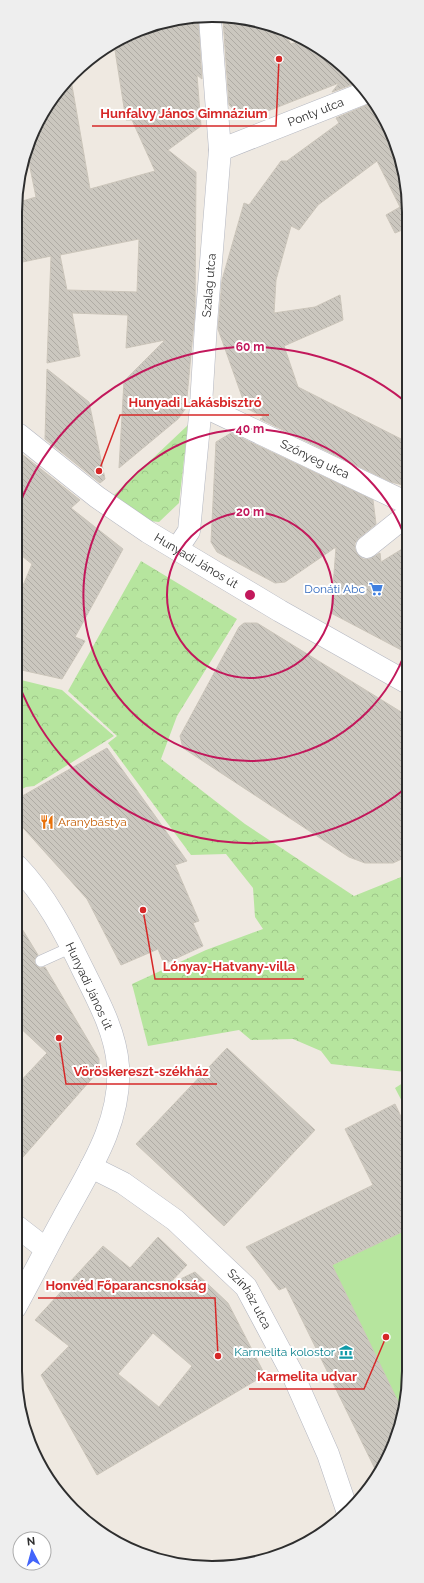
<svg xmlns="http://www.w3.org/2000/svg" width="424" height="1583" font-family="Raleway,sans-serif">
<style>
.park{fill:url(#park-crowns)}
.garden{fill:#b6e59e}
.building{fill:url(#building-back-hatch);stroke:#cbc5ba;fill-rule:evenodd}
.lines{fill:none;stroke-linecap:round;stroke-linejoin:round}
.lane-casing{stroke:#b4b7c1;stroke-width:12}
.street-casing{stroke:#b4b7c1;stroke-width:23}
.lane{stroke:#fff;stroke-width:11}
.street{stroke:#fff;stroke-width:22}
.ring{fill:none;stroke:#c2185b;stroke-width:2}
.labels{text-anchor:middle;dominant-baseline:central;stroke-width:4;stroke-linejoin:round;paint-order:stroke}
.street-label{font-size:12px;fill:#2e2e2e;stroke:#fff}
.shop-label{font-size:12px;fill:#366cbe;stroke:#fff;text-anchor:end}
.food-label{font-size:12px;fill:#c56008;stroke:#fff;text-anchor:start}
.culture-label{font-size:12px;fill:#0d838f;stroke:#fff;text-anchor:end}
.rim{fill:none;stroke:#2e2e2e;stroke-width:2}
.centre{fill:#c2185b;stroke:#fff;stroke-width:2}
.ring-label{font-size:12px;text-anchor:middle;font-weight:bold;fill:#c2185b;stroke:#fff;stroke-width:4;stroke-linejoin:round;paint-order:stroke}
.leader{fill:none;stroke:#d62828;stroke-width:1.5}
.callout-dot{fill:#d62828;stroke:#fff;stroke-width:1.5}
.callout-label{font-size:13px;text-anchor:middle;font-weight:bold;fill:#d62828;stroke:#fff;stroke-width:4;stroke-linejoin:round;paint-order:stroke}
</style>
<defs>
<pattern id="park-crowns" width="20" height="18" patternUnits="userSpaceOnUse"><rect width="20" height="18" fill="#b6e59e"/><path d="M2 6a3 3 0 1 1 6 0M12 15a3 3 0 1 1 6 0" fill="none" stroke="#9dc588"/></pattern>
<pattern id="building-back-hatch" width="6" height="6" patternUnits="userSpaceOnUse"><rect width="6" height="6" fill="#cbc7bf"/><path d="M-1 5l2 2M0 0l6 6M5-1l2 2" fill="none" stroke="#afaba4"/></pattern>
</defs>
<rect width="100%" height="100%" fill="#efe9e1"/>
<path class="park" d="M188,425L179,503L159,522L150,521L114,495Z
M141,561L237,619L177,716L161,759L245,824L354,896L406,875V1072L331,1064L321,1051L293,1039L251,1040L239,1030L148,1046L132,984L206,950L263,929L255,917L253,888L226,854L191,855L108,743L117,736L68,691Z
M17,679L62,690L114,736L34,786L26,787L17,792Z"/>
<path class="garden" d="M406,1081V1109L395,1088Z
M402,1232L406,1240L405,1409L404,1414L332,1265Z"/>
<path class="building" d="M173,19H198L202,79L197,75L201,126L168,150L196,172L195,311L186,408L178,419L119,468L124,381L165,340L126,348L128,315L72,313L80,356L47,363L51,256L18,263L19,202L36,197L27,153L48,103L71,80L90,189L155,171L132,120H126L114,44ZM139,239L137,292L67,290L60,255Z
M223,19H250L272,27V29L283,32L291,44L305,39L310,41L359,82L332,92L339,83L255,116H244L238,113L229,105Z
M374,102L389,125L407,187V228L395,233L386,215L400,207L377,161L318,205L299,230L291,226L276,280L274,313L315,307L340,295L343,320L284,346L298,387L407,442V486L391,482L260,419L264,417L246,408L218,329L222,280L244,203L249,205L281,161H287L339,123L336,118Z
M47,369L89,402L105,479L100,483L45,439Z
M231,433L373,500L376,524L359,538L355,543V549L358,555L363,559H369L380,553L381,562L407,546V653L331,613L336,547L285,582L275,583L217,552L211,542L216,442Z
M18,451L80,500L71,508L123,549L75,637L85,641L62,679L17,669V600L32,564L18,553Z
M244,623H257L406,715V857L393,863H365L349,857L183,748L180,736L239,627Z
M107,748L187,861L175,865L199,921L193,923L203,946L164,964L158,949L121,965L87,899L17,821V799Z
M16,919L38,955L34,960L35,964L40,968L45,967L99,1059V1067L96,1074L16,1165V1086L47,1053L16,1024Z
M227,1048L315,1130L224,1226L136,1144Z
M395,1104L406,1127V1230L332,1265L404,1414L382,1470L378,1475L286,1287L279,1290L246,1247L373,1185L345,1129Z
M158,1237L187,1265L168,1285L195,1272L228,1303L265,1375L97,1475L41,1375L69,1346L35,1320L103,1246L130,1268ZM153,1333L192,1366L159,1407L118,1374Z"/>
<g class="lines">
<defs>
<path id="lane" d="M41,961L72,947"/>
<g id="street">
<path id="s1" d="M220,150L367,92"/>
<path id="s2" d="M201,405L407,503"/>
<path id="s3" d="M18,434L97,497L148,532L280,611L406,682"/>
<path d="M367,547L407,515"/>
<path id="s4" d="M177,549L189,531L201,405L206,324L220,150L210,19"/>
<path id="s5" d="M91,1167L123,1183L175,1220L246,1287L293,1375L328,1454L347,1510"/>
<path d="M15,1225L46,1249"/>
<path d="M15,1308C31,1279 46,1249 62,1220C88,1172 122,1123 118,1066C116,1033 98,1000 83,970C65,933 46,896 17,866"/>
</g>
</defs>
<use href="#lane" class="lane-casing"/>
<use href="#street" class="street-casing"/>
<use href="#lane" class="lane"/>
<use href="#street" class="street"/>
</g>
<g class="ring">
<circle cx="250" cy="595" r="83"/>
<path d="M406 650A166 166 0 1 1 406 540"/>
<path d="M406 788A248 248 0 0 1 18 682M18 508A248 248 0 0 1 406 402"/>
</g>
<defs>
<symbol id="supermarket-bare" viewBox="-9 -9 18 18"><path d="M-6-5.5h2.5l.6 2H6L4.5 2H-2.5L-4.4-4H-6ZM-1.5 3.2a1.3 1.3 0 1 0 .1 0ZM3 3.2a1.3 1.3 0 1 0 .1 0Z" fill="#3f7fe0" stroke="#fff" stroke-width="2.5" paint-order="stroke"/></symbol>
<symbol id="restaurant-bare" viewBox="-9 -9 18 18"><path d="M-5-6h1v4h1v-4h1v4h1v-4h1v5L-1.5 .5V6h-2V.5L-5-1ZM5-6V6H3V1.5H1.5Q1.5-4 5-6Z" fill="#e8710a" stroke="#fff" stroke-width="2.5" paint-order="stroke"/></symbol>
<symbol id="museum-bare" viewBox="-9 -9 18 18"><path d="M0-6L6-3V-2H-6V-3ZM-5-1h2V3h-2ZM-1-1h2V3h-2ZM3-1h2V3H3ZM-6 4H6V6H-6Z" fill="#0f9aa8" stroke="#fff" stroke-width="2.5" paint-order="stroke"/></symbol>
</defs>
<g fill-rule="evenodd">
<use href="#supermarket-bare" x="366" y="579" width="20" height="20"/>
<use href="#restaurant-bare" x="37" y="812" width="20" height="20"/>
<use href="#museum-bare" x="336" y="1342" width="20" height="20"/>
</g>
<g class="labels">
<g class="street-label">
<text stroke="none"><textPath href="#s1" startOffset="103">Ponty utca</textPath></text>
<text stroke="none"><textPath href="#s4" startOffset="268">Szalag utca</textPath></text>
<text stroke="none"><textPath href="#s2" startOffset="126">Szőnyeg utca</textPath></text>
<text stroke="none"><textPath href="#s3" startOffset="219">Hunyadi János út</textPath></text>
<text transform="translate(89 986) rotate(65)">Hunyadi János út</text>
<text stroke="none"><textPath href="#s5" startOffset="209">Színház utca</textPath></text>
</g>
<g class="shop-label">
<text x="365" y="589">Donáti Abc</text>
</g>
<g class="food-label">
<text x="58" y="822">Aranybástya</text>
</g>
<g class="culture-label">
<text x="335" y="1352">Karmelita kolostor</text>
</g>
</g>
<path d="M0 0H424V1583H0ZM212 22H212A190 190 0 0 1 402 212V1371A190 190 0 0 1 212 1561H212A190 190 0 0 1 22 1371V212A190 190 0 0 1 212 22Z" fill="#eee" fill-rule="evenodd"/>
<path class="rim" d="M212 22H212A190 190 0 0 1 402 212V1371A190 190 0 0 1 212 1561H212A190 190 0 0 1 22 1371V212A190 190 0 0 1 212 22Z"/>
<circle cx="250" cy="595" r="6" class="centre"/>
<g class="ring-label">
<text x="250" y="351">60 m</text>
<text x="250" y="433">40 m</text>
<text x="250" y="516">20 m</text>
</g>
<path class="leader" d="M279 59L276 126H92M99 471L120 415H269M143 910L155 979H304M59 1038L66 1084H217M218 1356L215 1298H38M386 1337L364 1389H249"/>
<g class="callout-dot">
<circle cx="279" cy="59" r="4"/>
<circle cx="99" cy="471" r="4"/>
<circle cx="143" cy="910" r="4"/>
<circle cx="59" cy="1038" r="4"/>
<circle cx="218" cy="1356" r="4"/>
<circle cx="386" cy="1337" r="4"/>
</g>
<g class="callout-label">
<text x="184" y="118">Hunfalvy János Gimnázium</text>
<text x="195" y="407">Hunyadi Lakásbisztró</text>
<text x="229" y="971">Lónyay-Hatvany-villa</text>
<text x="141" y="1076">Vöröskereszt-székház</text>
<text x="126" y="1290">Honvéd Főparancsnokság</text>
<text x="307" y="1381">Karmelita udvar</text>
</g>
<g transform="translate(32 1551) rotate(354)"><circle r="19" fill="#ffffff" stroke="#ababab"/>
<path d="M0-3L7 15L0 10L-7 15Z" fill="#4264fb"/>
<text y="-6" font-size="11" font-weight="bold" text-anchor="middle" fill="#2e2e2e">N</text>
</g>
</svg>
